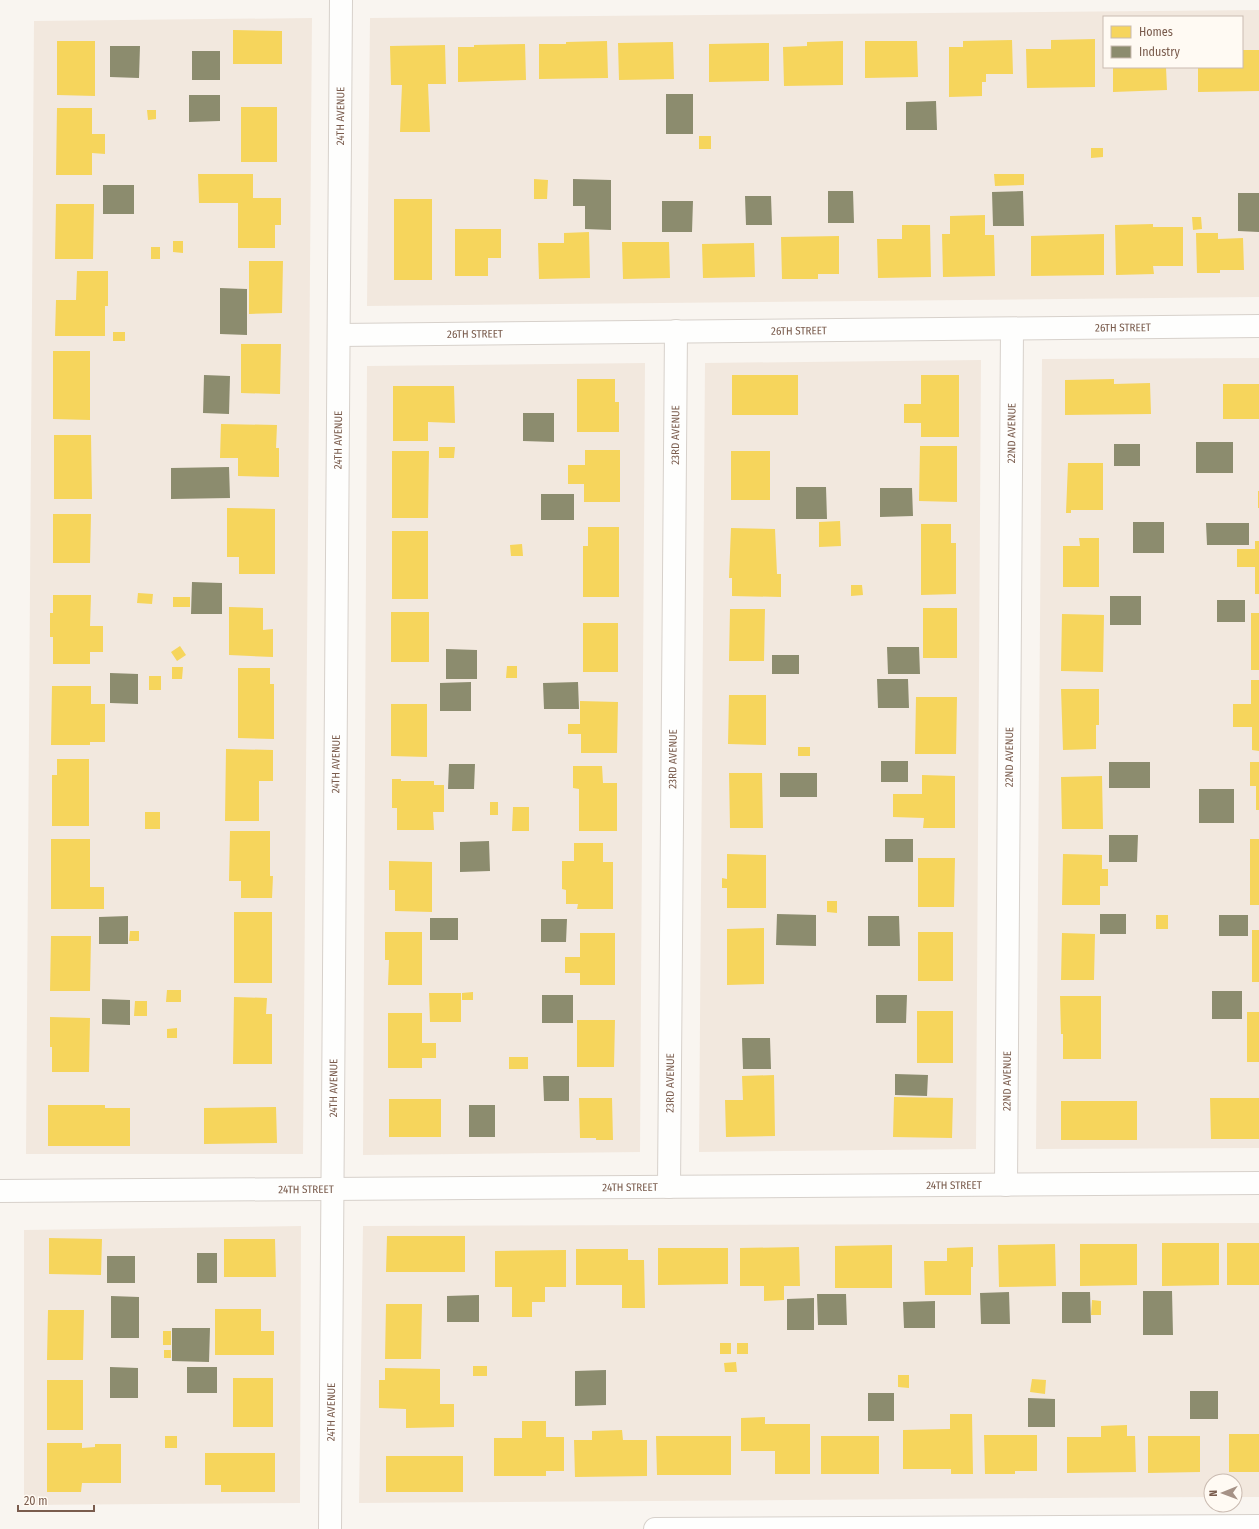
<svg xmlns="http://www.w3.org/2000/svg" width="1259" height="1529" font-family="'Fira Sans Condensed',sans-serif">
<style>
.residential{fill:#f2e8de;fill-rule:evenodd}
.homes{fill:#f6d55c}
.industry{fill:#8c8c6e}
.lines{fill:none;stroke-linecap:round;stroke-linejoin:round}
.street-casing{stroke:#d7d1cb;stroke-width:24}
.street{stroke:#fefefd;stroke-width:22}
.labels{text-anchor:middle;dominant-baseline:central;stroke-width:4;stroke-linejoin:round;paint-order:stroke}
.street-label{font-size:11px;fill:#7a5c4d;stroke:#fffaf3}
</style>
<rect width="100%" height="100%" fill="#f9f5f0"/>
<path class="residential" d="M1259,10V297L367,306L370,18ZM1104,17H1242V67H1104Z
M312,18L303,1154H26L34,21Z
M1259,358V1148L1036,1149L1042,359Z
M981,360L976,1149L699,1152L705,363Z
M645,363L640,1152L363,1155L367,366Z
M1259,1223V1497H1235V1481H1211V1497L359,1503L363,1226Z
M301,1226L300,1503L24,1505V1230Z"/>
<path class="homes" d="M233,30L282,31V64H233Z
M1095,39V87L1027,88L1026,49H1051V40Z
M1012,40L1013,74H986V82H982V96L949,97V47H963V41Z
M57,41H95V96L57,95Z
M607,41L608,78L539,79V44H566V42Z
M843,41V85L784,86L783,47L807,46V42Z
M865,41H917L918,77L865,78Z
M673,42L674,79L619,80L618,43Z
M769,43V81L709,82V44Z
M525,44L526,80L458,82V47H474V45Z
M445,45L446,84H428L430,132H400L402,85H391L390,46Z
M1242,50H1259V91L1198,92V67H1242Z
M1113,67H1166L1167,90L1113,92Z
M241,107H277V162H241Z
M57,108H92V134H105V154L92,153V175H56Z
M147,110H156V119L148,120Z
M699,136H711V149H699Z
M1091,148H1103V157L1091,158Z
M198,174H253V198H281V225H275V248H238V203H199Z
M994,174H1024V185L995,186Z
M534,179L548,180L547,199H534Z
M394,199H432V280H394Z
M56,204H94L93,259H55Z
M985,215V235H994L995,276L943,277L942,234H950V216Z
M1192,217H1201L1202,229L1193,230Z
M1153,224V227H1183V266H1153L1154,274L1116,275L1115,225Z
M902,225H930L931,277L878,278L877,239H902Z
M455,229H501V258H488V276H455Z
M589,232L590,278L539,279L538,243H564V233Z
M1196,233H1218V239L1243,238L1244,270H1220V273H1197Z
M1104,234V275L1031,276V236Z
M839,236V274H818V279H782L781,237Z
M173,241H183V253L173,252Z
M622,242H669L670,278L623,279Z
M754,243L755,277L703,278L702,244Z
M151,247H160V259H151Z
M249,261H283L282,313L249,314Z
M77,271H108V306H105V336H55L56,300H76Z
M113,332H125V341H113Z
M241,344H281L280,394L241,393Z
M53,351H90V420L53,419Z
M732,375H798V415H732Z
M921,375H959V437H921V423H904V404H921Z
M577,379H615V402H619V432H577Z
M1114,379V384L1150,383L1151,414L1065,415V380Z
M1223,384H1259V419H1223Z
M393,386H454L455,423L428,422V441H393Z
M221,424L277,425L276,448H279V477L238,476V458H220Z
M54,435H91L92,499H54Z
M920,446H957V502L919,501Z
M439,447H455L454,458H439Z
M585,450H620V502H584V484H568V465H585Z
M392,451H429L428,518H392Z
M731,451H770V500H731Z
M1068,463H1103V510H1071V513H1066Z
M1258,491H1259V508H1258Z
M227,508L275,509V574H239V557H227Z
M53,514H91L90,563H53Z
M840,521L841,546L819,547V522Z
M921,524H951V543H956V594L921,595Z
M588,527H619V597H583V546H588Z
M731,528L775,529L777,574H781V597L732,596V578H729Z
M392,531H428V599H392Z
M1079,538H1099V587H1063V546H1080Z
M1255,541H1259V594H1255V567H1237V549H1255Z
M522,544L523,556H511L510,545Z
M851,585H862L863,595L851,596Z
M138,593L153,594L152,604L137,603Z
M53,595H91L90,626H103V652H90V664H53V637H50V613H53Z
M173,597H190V607H173Z
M229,607L263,608V630L273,629V657L229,655Z
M923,608H957V658H923Z
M730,609H765L764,661H729Z
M391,612H429V662H391Z
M1251,613H1259V670H1251Z
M1062,614L1104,615L1103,672L1061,671Z
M583,623H618V672H583Z
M180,646L186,655L177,661L171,652Z
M507,666H517V678H506Z
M172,667H183L182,679H172Z
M238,668H270V684H274V739L238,738Z
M149,676H161V690H149Z
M1251,680H1259V751L1252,750V727H1233V704H1251Z
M52,686H91V704H105V742H90V745H51Z
M1061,689H1099V725H1096V749L1063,750Z
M729,695H766V745L728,744Z
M916,697H957L956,754H915Z
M580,701L618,702L617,753H581V734H568V724H580Z
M391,704H427V757L391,756Z
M798,747H810V756H798Z
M226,749L273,750V781H259V821H225Z
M57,759H89V826H52V775H57Z
M1250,762H1259V810H1256V786H1250Z
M573,766H602L603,783H617V831H579V789L573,788Z
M729,773H762L763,828H730Z
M922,775L955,776V828H923L924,818L893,817V794H922Z
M1102,776L1103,829H1062L1061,777Z
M392,779H401V781H434V785H444V812H433L434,830H397V808H392Z
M490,802H498V815H490Z
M513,807H529V831H512Z
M145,812H160V829H145Z
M230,831H270V876H273L272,898H241V881H229Z
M51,839H90V887H104V909H51Z
M1250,839H1259V905H1250Z
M574,843H603V862H613V909H577L578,904H566V890L562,889V861H574Z
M727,854L766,855V908H727V888H722V878L727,879Z
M1063,854L1102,855V869H1108V886H1100V905H1062Z
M918,858H955L954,907H918Z
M389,861L432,862V912L395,911V890H389Z
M827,901H837V913L827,912Z
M234,912H272V983H234Z
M1156,915H1168V929H1156Z
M764,928V984L727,985V929Z
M1252,930H1259V982H1252Z
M130,931H139V941H129Z
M385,932H422V985H388L389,960H385Z
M918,932H953V981H918Z
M580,933H615V985H580V973H565V957H580Z
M1062,933L1095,934L1094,980H1061Z
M51,936H91L90,991H50Z
M167,990H181V1002H166Z
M473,992V1000H462V993Z
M429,993H461V1022H430Z
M1060,996H1101V1059H1063V1034H1061Z
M234,997L267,998L266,1014H272V1064H233Z
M135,1001H147V1016H134Z
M917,1011H953V1063H917Z
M1247,1012H1259V1062H1247Z
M388,1013H422V1043H436V1058H422V1068H388Z
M50,1017L90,1018L89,1072H52V1047H50Z
M577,1020H615L614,1067H577Z
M177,1028V1038H167V1029Z
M509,1057H528V1069H509Z
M774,1075L775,1136L726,1137L725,1100H743L742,1076Z
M894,1097L953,1098L952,1138L893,1137Z
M579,1098H612L613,1140H596V1138H580Z
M1210,1098H1259V1139H1211Z
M389,1099H441V1137H389Z
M1061,1101H1137V1140H1061Z
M48,1105H105V1108H130V1146H48Z
M276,1107L277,1143L204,1144V1108Z
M387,1236H465V1272H386Z
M49,1238L102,1239L101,1275L49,1274Z
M224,1239H275L276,1277H224Z
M1162,1243H1219V1285L1162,1286Z
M1227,1243H1259V1285H1227Z
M1055,1244L1056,1286L999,1287L998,1245Z
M1080,1244H1137V1285L1080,1286Z
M892,1245V1288H835V1246Z
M799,1247L800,1286H784V1300L764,1301V1286H740V1248Z
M973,1247V1267H971V1295H925L924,1261H947V1248Z
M658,1248H728V1284L658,1285Z
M576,1249H628V1260H644L645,1308H622V1285H576Z
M566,1250V1287H545V1302H532V1317H512V1287H495V1251Z
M1092,1300L1101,1301V1315H1091Z
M386,1304H422L421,1359H385Z
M215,1309H261V1331H274V1355H215Z
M48,1310H84L83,1360H47Z
M163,1331H171V1345H163Z
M720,1343H731V1354H720Z
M737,1343H748V1354H737Z
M164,1350H171V1358H164Z
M736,1362L737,1372H725L724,1363Z
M473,1366H487V1376H473Z
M385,1368L440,1369V1404H454V1427L406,1428V1409L379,1408V1380H385Z
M898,1375H909V1388L898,1387Z
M233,1378H273V1427H233Z
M1032,1379L1046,1380L1045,1394L1030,1392Z
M47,1380H83V1430H47Z
M950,1414H972L973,1474H951V1469H903V1430L950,1429Z
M765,1417V1424H810V1474H775V1451H741V1418Z
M522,1421H546V1437H564V1471H546V1476H494V1438H522Z
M1127,1425V1436H1135L1136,1472L1067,1473V1437H1101V1426Z
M622,1430L623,1440H647V1476L575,1477L574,1440H592V1431Z
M1229,1434H1259V1472H1229Z
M984,1435H1037V1471H1015V1474H985Z
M165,1436H177V1448H165Z
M656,1436H731V1475H657Z
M821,1436H879V1474H821Z
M1148,1436H1200V1472L1148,1473Z
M47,1443H82V1448L95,1447V1444H121V1483H82L81,1492H47Z
M205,1453H275V1492H221V1485H205Z
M386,1456H463V1492H386Z"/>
<path class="industry" d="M110,46H140L139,78L110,77Z
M192,51H220V80H192Z
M666,94H693V134H666Z
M189,95H220V121L189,122Z
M936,101L937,130H906V102Z
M573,179L611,180V230L585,229V206H573Z
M103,185H134V214H103Z
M828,191H853L854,223H828Z
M1023,191L1024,226H993L992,192Z
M1238,193H1259V232L1238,231Z
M745,196H771L772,225H746Z
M662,201H693L692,232H662Z
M220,288L247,289V335L220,334Z
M204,375L230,376L229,414L203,413Z
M523,413H554V442L523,441Z
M1196,442H1233V473H1196Z
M1114,444H1140V466H1114Z
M229,467L230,498L171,499V468Z
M796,487H826L827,519H796Z
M880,488H912L913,516L880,517Z
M541,494H574V520H541Z
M1133,522H1164V553H1133Z
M1206,523H1249V545H1207Z
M192,582L222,583V614H191Z
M1110,596H1141V625H1110Z
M1217,600H1245V622H1217Z
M887,647H919L920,674H888Z
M446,649L477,650V679H446Z
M772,655H799V674H772Z
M110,673L138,674V704L110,703Z
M877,679H908L909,708H878Z
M471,682V711H440V683Z
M578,682L579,709H544L543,683Z
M881,761H908V782H881Z
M1109,762H1150V788H1109Z
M449,764H475L474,789H448Z
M780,773H817V797H780Z
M1199,789H1234V823H1199Z
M1109,835H1138L1137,862H1109Z
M885,839H913V862H885Z
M489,841L490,871L460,872V842Z
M777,914L816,915V946L776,945Z
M1100,914H1126V934H1100Z
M1219,915H1248V936H1219Z
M128,916V944H99V917Z
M868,916H899L900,946H868Z
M430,918H458V940H430Z
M541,919H567L566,942H541Z
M1212,991H1242V1019H1212Z
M542,995H573V1023H542Z
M876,995H907L906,1023H876Z
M102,999L130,1000V1025L102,1024Z
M742,1038H770L771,1069H743Z
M895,1074L928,1075L927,1096L895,1095Z
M543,1076H569V1101H544Z
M469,1105H495V1137H469Z
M197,1253H217V1283H197Z
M107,1256H135V1283H107Z
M1143,1291H1172L1173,1335H1143Z
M1009,1292L1010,1324H981L980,1293Z
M1062,1292H1090L1091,1323H1062Z
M817,1294H846L847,1325H818Z
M479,1295V1322H447V1296Z
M111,1296L139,1297V1338H111Z
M814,1298V1330H787V1299Z
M935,1301V1328H904L903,1302Z
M172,1328H210L209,1362L172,1361Z
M110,1367L138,1368V1398H110Z
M187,1367H217V1393H187Z
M606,1370V1405L575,1406V1371Z
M1190,1391H1218V1419H1190Z
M868,1393H894V1421H868Z
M1028,1398L1055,1399V1427H1028Z"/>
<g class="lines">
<defs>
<g id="street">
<path id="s1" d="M339,335L1259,326"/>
<path id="s2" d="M1006,1185L1012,329"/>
<path id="s3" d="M669,1187L676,331"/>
<path id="s4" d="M0,1191L1259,1183"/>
<path id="s5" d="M330,1529L341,0"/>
<path d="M655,1529L1259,1526"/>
</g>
</defs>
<use href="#street" class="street-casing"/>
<use href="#street" class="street"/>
</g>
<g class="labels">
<g class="street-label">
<text stroke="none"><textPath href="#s5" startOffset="1413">24TH AVENUE</textPath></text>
<text stroke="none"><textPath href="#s1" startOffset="784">26TH STREET</textPath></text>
<text stroke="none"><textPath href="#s1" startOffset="460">26TH STREET</textPath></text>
<text stroke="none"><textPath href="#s1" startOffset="136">26TH STREET</textPath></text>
<text stroke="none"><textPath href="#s2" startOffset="752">22ND AVENUE</textPath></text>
<text stroke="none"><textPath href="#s3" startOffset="752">23RD AVENUE</textPath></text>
<text stroke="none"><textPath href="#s5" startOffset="1089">24TH AVENUE</textPath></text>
<text stroke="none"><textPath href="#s2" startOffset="428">22ND AVENUE</textPath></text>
<text stroke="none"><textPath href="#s3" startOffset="428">23RD AVENUE</textPath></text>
<text stroke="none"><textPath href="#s5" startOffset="765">24TH AVENUE</textPath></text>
<text stroke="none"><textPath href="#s2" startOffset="104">22ND AVENUE</textPath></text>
<text stroke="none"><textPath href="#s3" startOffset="104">23RD AVENUE</textPath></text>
<text stroke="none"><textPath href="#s5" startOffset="441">24TH AVENUE</textPath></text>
<text stroke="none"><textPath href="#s4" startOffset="954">24TH STREET</textPath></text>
<text stroke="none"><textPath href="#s4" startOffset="630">24TH STREET</textPath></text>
<text stroke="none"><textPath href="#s4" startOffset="306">24TH STREET</textPath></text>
<text stroke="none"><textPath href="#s5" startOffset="117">24TH AVENUE</textPath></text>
</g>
</g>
<rect x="1103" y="16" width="140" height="52" fill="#fffaf3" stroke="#cabbb1"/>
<rect x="1111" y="26" width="20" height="12" fill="#f6d55c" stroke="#cabbb1"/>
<text x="1139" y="36" font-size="12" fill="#7a5c4d">Homes</text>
<rect x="1111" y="46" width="20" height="12" fill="#8c8c6e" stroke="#cabbb1"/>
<text x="1139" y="56" font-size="12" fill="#7a5c4d">Industry</text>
<g transform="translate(1223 1493) rotate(269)"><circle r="19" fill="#fffaf3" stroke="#cabbb1"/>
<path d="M0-3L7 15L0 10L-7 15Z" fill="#a69286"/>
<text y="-6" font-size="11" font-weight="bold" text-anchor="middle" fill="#7a5c4d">N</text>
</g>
<path d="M18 1505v6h76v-6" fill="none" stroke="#7a5c4d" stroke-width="2"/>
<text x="24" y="1505" font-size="12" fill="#7a5c4d" stroke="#fffaf3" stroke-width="3" paint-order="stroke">20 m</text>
</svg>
